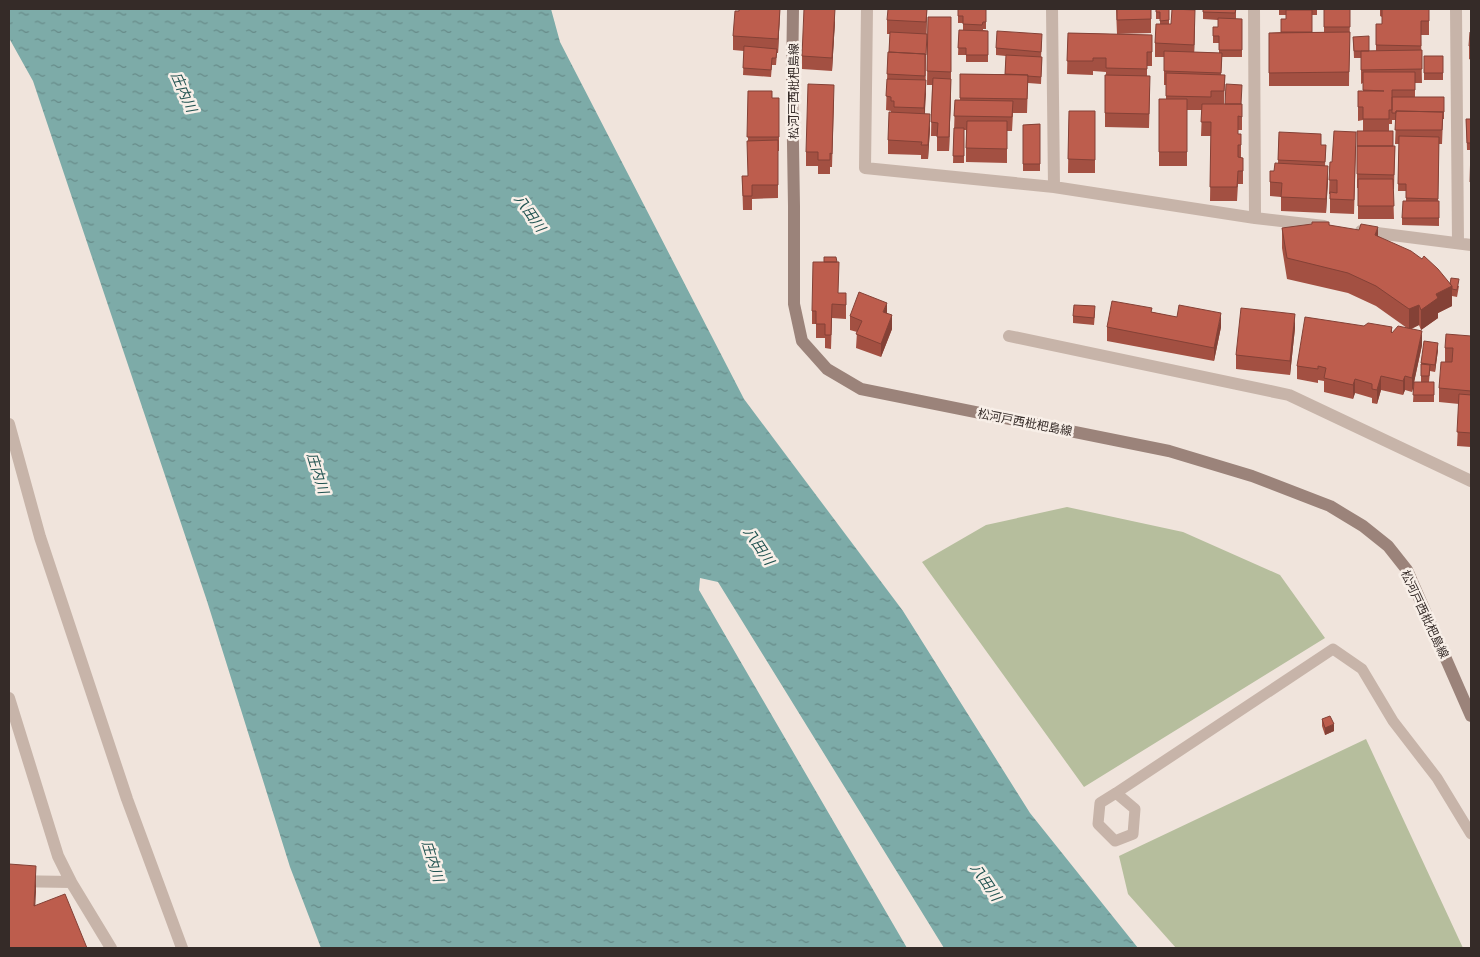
<svg xmlns="http://www.w3.org/2000/svg" width="1480" height="957" font-family="'PT Sans','Noto Sans JP',sans-serif">
<style>
.garden{fill:#b6be9d}
.water{fill:url(#water-ripples)}
.lines{fill:none;stroke-linecap:round;stroke-linejoin:round}
.service{stroke:#c7b4a9;stroke-width:11}
.minor{stroke:#c7b4a9;stroke-width:12}
.secondary{stroke:#9b837a;stroke-width:12}
.wall{fill:#a35042}
.shaded-wall{fill:#844136}
.building{fill:#bd5d4d;stroke:#844136}
.labels{text-anchor:middle;dominant-baseline:central;stroke-width:5;stroke-linejoin:round;paint-order:stroke}
.street-label{font-size:12px;fill:#352b28;stroke:#f8efe8}
.water-label{font-size:14px;font-style:italic;fill:#215351;stroke:#f8efe8}
</style>
<defs>
<pattern id="water-ripples" width="26" height="14" patternUnits="userSpaceOnUse" patternTransform="scale(1.25)"><rect width="26" height="14" fill="#7daba8"/><path d="M2 4q2-2 4 0t4 0M15 11q2-2 4 0t4 0" fill="none" stroke="#678b89"/></pattern>
</defs>
<rect width="100%" height="100%" fill="#f0e4dc"/>
<path class="garden" d="M1067,507L1183,532L1280,575L1325,638L1084,787L922,562L986,525Z
M1366,739L1463,948H1176L1128,894L1119,856Z"/>
<path class="water" d="M9,9H551L560,42L744,399L903,611L1030,813L1138,948H944L718,582L700,578L699,590L907,948H321L290,867L207,601L33,81L9,38Z"/>
<g class="lines">
<path class="service" d="M1116,793L1135,809L1133,834L1115,841L1098,824L1100,803L1116,793L1333,649L1362,669L1393,721L1437,778L1471,834"/>
<path class="minor" d="M867,9L865,168L1054,187L1255,218L1324,226
M1052,9L1054,187
M1254,9L1255,218
M1456,9L1458,243
M1361,231L1471,245
M1009,336L1289,395L1471,481
M9,424L40,537L127,799L182,948
M9,698L58,856L71,882
M9,881L71,882L111,948"/>
<path class="secondary" d="M793,9L792,83L794,206V304L802,341L827,369L861,389L1169,451L1252,476L1330,506L1363,526L1388,546L1407,570L1471,716"/>
</g>
<path class="wall" d="M780,9L778,53H777L776,65H772L771,77L743,75L744,51L733,50V36L739,11Z
M927,9L925,114L930,128L928,159H921V155L888,154V140L891,111L886,110L888,52H889L890,34H887V20Z
M958,9H986V29H983V30L988,31V62H966V55H958L959,30H963V23H958Z
M1116,9H1151V33L1117,34Z
M1156,9H1169V24H1195L1194,52L1219,53V43H1213V27H1218V20L1203,19V9H1236V19H1242V57H1222L1221,75H1225L1224,104H1242V130H1238V134H1241V158H1243V184H1238L1237,201H1210L1211,136H1201L1202,110H1187V166H1159V99H1166V85H1164V57H1155V43L1160,24V19H1156Z
M1279,9H1317V15H1312V32H1324V9H1350L1349,86H1269V33L1281,32L1286,19V15H1279Z
M1380,9H1429V35H1421L1422,83H1415V97H1444V119H1443L1442,144H1439L1438,201H1439V226L1402,225V218L1406,201V191H1398L1399,144H1395L1396,120H1392V113V124H1389V131L1393,146H1395L1394,189H1393L1394,219H1358V188H1357V146L1363,131V120L1358,121V91H1363V83L1361,84V58H1354L1353,37L1369,51H1376V24H1382V17L1380,16Z
M928,17H951V93L949,151H937V136H931L932,85H927Z
M835,21L832,71L802,69V56Z
M1471,32V60L1469,59V46Z
M1068,33L1152,35V66H1147V76L1150,90L1149,128L1105,127V75H1106V72L1093,71V75L1067,74Z
M1042,41L1041,57H1042L1041,84L1028,83L1027,113H1013L1012,131H1007V163L966,162V130H964V163H953L955,100H960V74H1005L1006,56L996,55V48Z
M1424,56H1443V80H1424Z
M748,91L772,98H779V151H778V198L752,199V210H743L742,176H748Z
M834,99L832,167H830V174H818V166H806V152Z
M1069,111H1095V173H1068Z
M1466,119H1471V196H1470L1471,150H1467Z
M1040,124V171H1023V125Z
M1279,132L1321,145H1326L1325,166L1328,180L1326,213L1281,211V197L1270,196V182L1278,163Z
M1356,146L1354,214L1330,213V194H1329L1330,162H1332Z
M1329,225L1378,236L1450,284L1459,286L1457,297L1452,296V306L1438,313V318L1421,330L1419,325L1411,329L1422,345L1414,382H1421V363L1438,350L1435,372L1430,371L1429,382H1434V402H1413L1414,385L1412,392L1405,390L1403,395L1381,390L1377,404L1372,403V398L1355,393L1353,399L1324,392V381L1318,380V383L1297,379V366L1364,326L1392,327V333L1407,328L1376,306L1348,293L1287,279L1282,248V228Z
M839,293H846V319L832,318L831,349L825,348V338H816V324H812V311Z
M1152,312L1221,327L1214,361L1107,341V327Z
M887,313L892,329L881,357L856,348L857,332L850,330V316Z
M1095,313L1094,325L1073,323V316Z
M1295,328L1290,375L1236,369V355Z
M1471,336V447L1457,446L1459,404L1439,402V388L1445,362V348Z
M1322,719L1334,731L1325,735L1322,726Z"/>
<path class="shaded-wall" d="M780,9V13L778,53V39Z
M835,9V21L832,71V58Z
M927,9V15L926,36V22Z
M1195,10V24L1194,59V45Z
M951,79V93L949,151V137Z
M926,80V94L924,122V108Z
M930,114V128L928,159V145Z
M1328,166V180L1326,213V199Z
M1378,227V247L1375,235Z
M1452,286V306L1438,313V318L1421,330V310L1436,294Z
M887,303V316L883,312Z
M1419,305V325L1409,330V309Z
M1221,313V327L1214,361V348Z
M1295,314V328L1290,375V361Z
M892,315V329L881,357V344Z
M1422,331V345L1412,392V378Z
M1438,343V350L1435,372V365Z
M1381,376V390L1377,404V390Z
M1405,376V390L1403,395V381Z
M1355,379V393L1353,399V385Z
M1334,724V731L1325,735V728Z
M36,866V892L34,932V906Z"/>
<path class="building" d="M739,9H780L778,39L733,36L735,11H739Z
M804,9H835L832,58L802,56Z
M888,9H927L926,22L887,20Z
M958,9H986V22H983L982,25L963,24V16H958Z
M1117,9H1151V19L1117,20Z
M1156,9H1169V20L1160,21V12H1156Z
M1172,9L1195,10L1194,45L1155,43L1156,24H1171Z
M1203,9H1236L1235,13L1203,12Z
M1324,9H1350V27H1324Z
M1382,9H1429V21H1421V46L1376,45V24H1382Z
M1286,10H1312V32H1281V19H1286Z
M928,17H951V72L927,71Z
M1218,18L1242,19V50H1219V36H1213V27H1218Z
M959,30L988,31V55H966V48H958Z
M997,31L1042,34L1041,52L996,48Z
M890,32L927,34L926,55L925,54L889,52Z
M1350,32L1349,72L1269,73V33Z
M1470,32H1471V46H1469Z
M1068,33L1152,35V52H1147V69L1106,68V58H1093V61H1067Z
M1369,36V51H1354L1353,37Z
M744,46L777,49L776,58H772L771,70L743,68Z
M1422,50V69L1361,70V51Z
M1164,51L1222,53L1221,73L1164,71Z
M888,52L925,54V76L887,74Z
M1006,55L1042,57L1041,77L1027,76L1028,75L1005,74Z
M1424,56H1443V73H1424Z
M1363,72H1415V90H1392V110H1389V119H1363V107H1358V91H1384L1363,90Z
M1166,73L1225,75L1224,91H1211V97L1166,96Z
M960,74L1028,75L1027,99L960,98Z
M1105,75L1150,76L1149,114L1105,113Z
M933,78L951,79L949,137H937L938,123L931,122Z
M887,79L926,80L924,108L894,107V101H891V97L886,96Z
M808,84L834,85L832,154L830,153V160H818V152H806Z
M1226,84L1242,85L1241,104H1225Z
M748,91H772V98H779V137H747Z
M1392,97H1444V112L1396,111V113H1392Z
M1159,99H1187V152H1159Z
M955,100L1013,101L1012,117L954,116Z
M1202,104H1242V117L1238,116V134H1241V145H1238V157L1243,158V171H1238L1237,187H1210L1211,122H1201Z
M1069,111H1095V160L1068,159Z
M1396,111L1443,112L1442,130H1395Z
M889,112L930,114L928,145H921L922,142L888,140Z
M1466,119H1471V143H1467Z
M967,121H1007V149L966,148Z
M1040,124V164H1023V125Z
M954,128H964V156H953Z
M1334,131L1356,132L1354,200L1330,199V192L1337,193V180H1329L1330,162H1332Z
M1357,131H1393V146H1357Z
M1279,132L1321,134V145H1326L1325,162L1278,160Z
M1399,136L1439,137L1438,199L1406,198V184H1398Z
M778,140V185H752V196H743L742,176H748L747,141Z
M1357,146H1395L1394,175L1357,174Z
M1471,148V183L1470,182Z
M1275,163L1328,166L1326,199L1281,197L1282,183L1270,182V171H1274Z
M1358,179H1393L1394,206H1358Z
M1403,201H1439V218H1402Z
M1312,222H1329V225L1359,230L1361,224L1378,227L1375,235L1411,251L1422,259L1424,256L1438,269L1452,286L1436,294L1438,298L1421,310L1419,305L1409,309L1376,286L1348,273L1287,258L1282,228L1312,224Z
M824,257H836L837,262H824Z
M813,262H839L838,293H846V305L832,304L831,335H825V324H816V311H812Z
M1451,278L1459,279L1457,290L1452,289V286L1450,284Z
M859,292L887,303L883,312L892,315L881,344L856,334L862,321L850,316Z
M1112,301L1152,308L1151,312L1177,317L1179,305L1221,313L1214,348L1107,327Z
M1074,305L1095,306L1094,318L1073,316Z
M1241,308L1295,314L1290,361L1236,355Z
M1305,317L1364,326L1368,323L1392,327L1391,332L1392,333L1398,326L1422,331L1412,378L1405,376L1403,381L1381,376L1377,390L1372,389V384L1355,379L1353,385L1324,378L1326,368L1318,366V369L1297,366Z
M1446,334L1471,336V391L1439,388L1441,362H1452L1453,348H1445Z
M1424,341L1438,343L1435,365L1421,363Z
M1421,364L1430,365L1429,376H1421Z
M1414,382H1434V395H1413Z
M1459,394L1471,395V433L1457,432Z
M1330,716L1334,724L1325,728L1322,719Z
M9,864L36,866L34,906L65,894L87,948H9Z"/>
<g class="labels">
<g class="street-label">
<text transform="translate(793 91) rotate(-90)">松河戸西枇杷島線</text>
<text transform="translate(1025 422) rotate(11)">松河戸西枇杷島線</text>
<text transform="translate(1425 614) rotate(65)">松河戸西枇杷島線</text>
</g>
<g class="water-label">
<text transform="translate(184 92) rotate(66)">庄内川</text>
<text transform="translate(530 213) rotate(55)">八田川</text>
<text transform="translate(318 473) rotate(73)">庄内川</text>
<text transform="translate(759 546) rotate(56)">八田川</text>
<text transform="translate(433 861) rotate(73)">庄内川</text>
<text transform="translate(986 882) rotate(56)">八田川</text>
</g>
</g>
<rect width="1480" height="957" fill="none" stroke="#352b28" stroke-width="20"/>
</svg>
